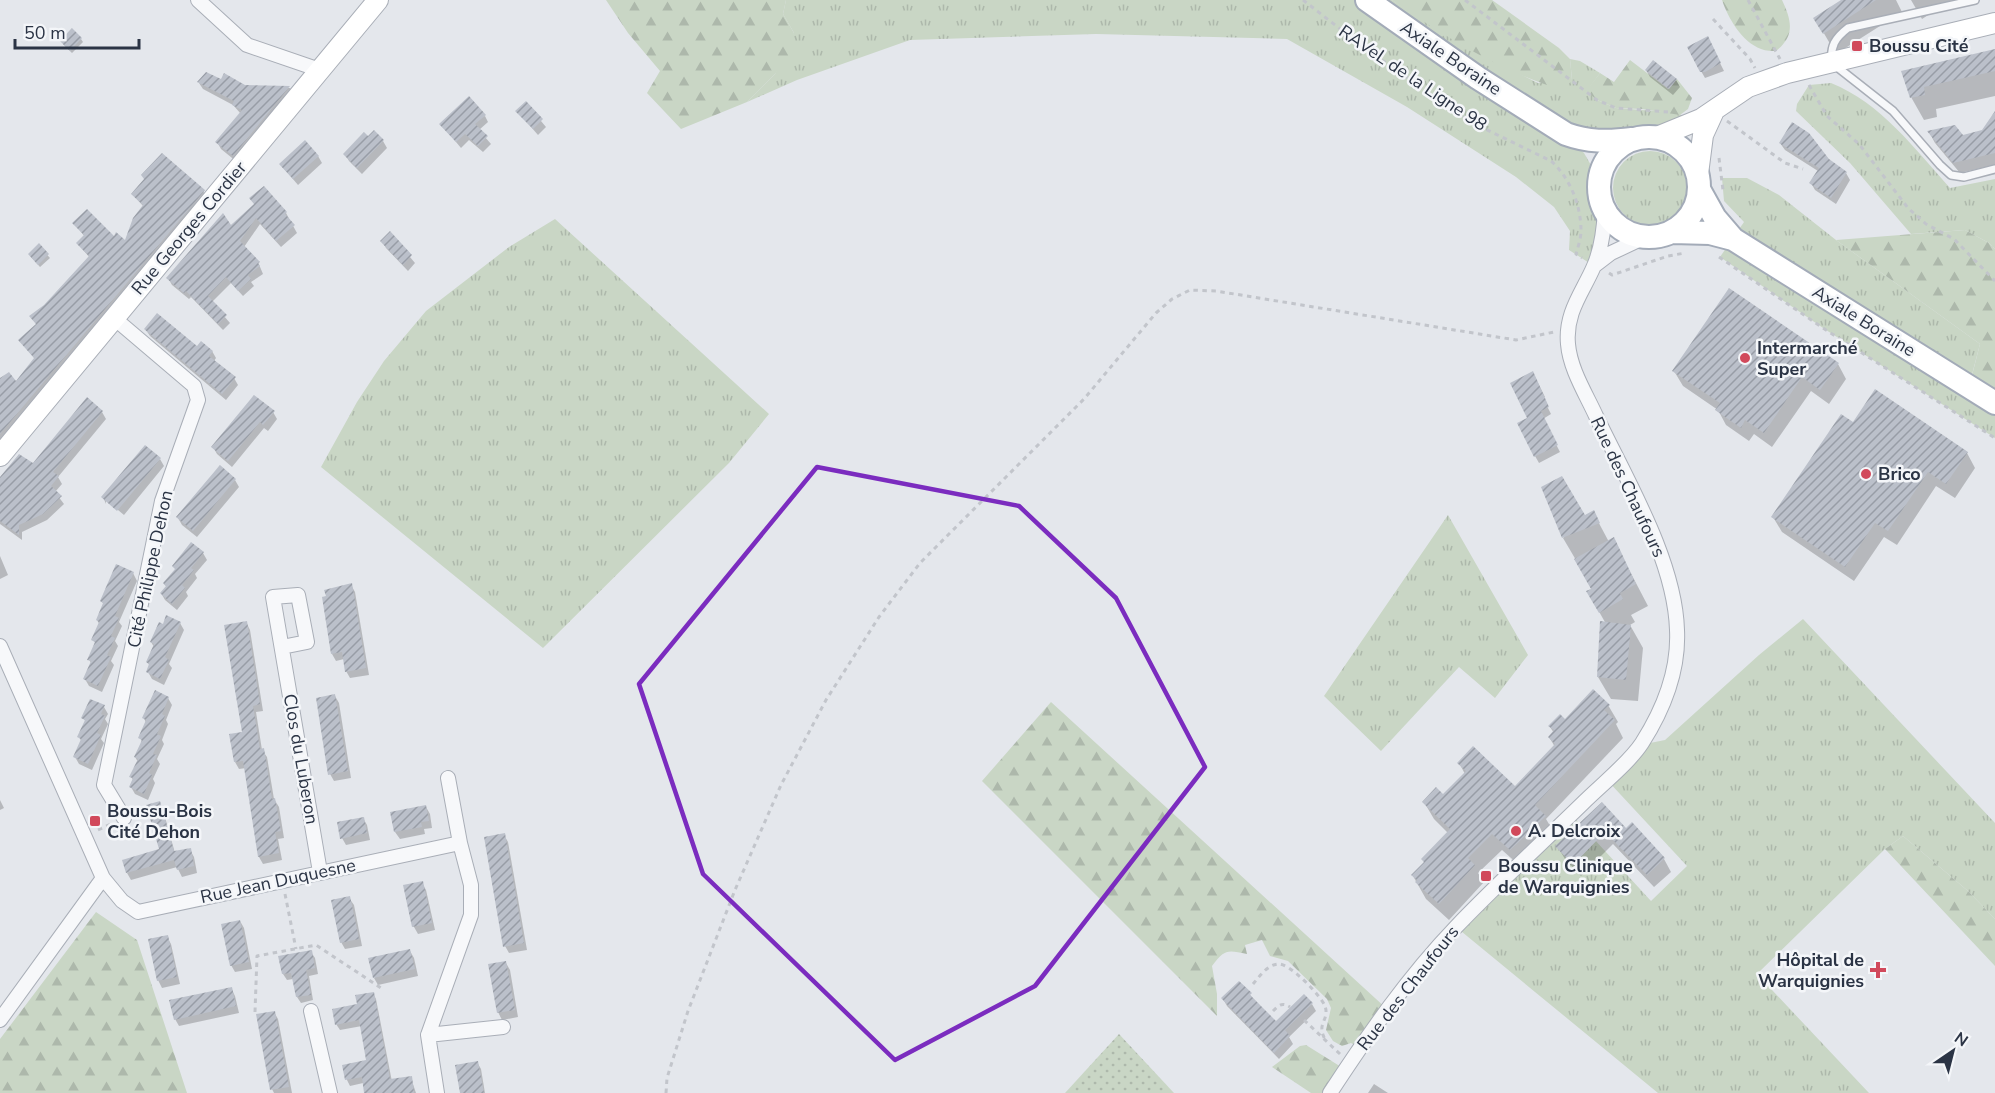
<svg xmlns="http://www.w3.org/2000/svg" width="1995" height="1093" font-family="'Nunito Sans',sans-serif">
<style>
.grass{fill:url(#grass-tufts)}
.forest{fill:url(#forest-firs)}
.park{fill:url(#park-dots)}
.shadow{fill:#0003}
.building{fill:url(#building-hatch)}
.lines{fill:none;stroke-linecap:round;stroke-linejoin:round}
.lane-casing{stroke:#a9aeb7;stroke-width:10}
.street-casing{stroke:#a9aeb7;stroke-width:16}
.secondary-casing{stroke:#a9aeb7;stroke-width:22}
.primary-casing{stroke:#a3abb8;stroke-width:26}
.path{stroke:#c2c5cb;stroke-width:3;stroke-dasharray:4.5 4.5;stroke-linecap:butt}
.lane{stroke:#f7f8fa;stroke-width:7}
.street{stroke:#f7f8fa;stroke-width:14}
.secondary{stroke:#fff;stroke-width:20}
.primary{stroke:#fff;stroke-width:22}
.marked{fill:none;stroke:#7b2cbf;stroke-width:4.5;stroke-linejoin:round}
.poi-dot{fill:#d1495b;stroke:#f4f6f9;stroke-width:2}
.labels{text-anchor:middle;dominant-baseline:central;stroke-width:5;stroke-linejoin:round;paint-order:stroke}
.poi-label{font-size:18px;font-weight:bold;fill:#2b3445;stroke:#f4f6f9;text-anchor:start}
.street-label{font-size:18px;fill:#2b3445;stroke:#f4f6f9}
</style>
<defs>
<pattern id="grass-tufts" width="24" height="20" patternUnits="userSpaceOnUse" patternTransform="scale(1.5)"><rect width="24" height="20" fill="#c9d6c5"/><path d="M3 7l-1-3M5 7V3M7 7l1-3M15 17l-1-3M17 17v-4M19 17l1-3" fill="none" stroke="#adb8ab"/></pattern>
<pattern id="forest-firs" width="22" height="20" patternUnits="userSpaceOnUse" patternTransform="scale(1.5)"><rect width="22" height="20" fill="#c9d6c5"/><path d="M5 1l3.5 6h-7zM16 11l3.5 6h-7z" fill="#adb8ab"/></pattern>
<pattern id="park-dots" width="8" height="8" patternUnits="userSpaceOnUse" patternTransform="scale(1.5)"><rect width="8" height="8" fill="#c9d6c5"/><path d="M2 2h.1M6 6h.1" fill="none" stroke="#adb8ab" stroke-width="1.8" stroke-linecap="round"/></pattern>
<pattern id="building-hatch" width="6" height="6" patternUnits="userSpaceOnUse" patternTransform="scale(1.5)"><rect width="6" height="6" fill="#bbc0ca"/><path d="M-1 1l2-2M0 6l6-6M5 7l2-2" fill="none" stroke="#989da6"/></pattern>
</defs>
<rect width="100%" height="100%" fill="#e4e7ec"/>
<path class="grass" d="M786,0H1392L1461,44L1538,83L1572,80L1570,59L1580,61L1600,73L1587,91L1597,100L1616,108L1667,112L1701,119L1657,137L1616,141L1567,135L1584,153L1592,167L1599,183L1600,197L1605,210L1594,266L1569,250L1570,231L1554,207L1516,177L1407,107L1287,39L1096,34L910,40L797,80L747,102L775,74L794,33L783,14Z
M1831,83C1881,103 1915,149 1950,188L1995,179V249L1989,243L1965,230L1911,234L1850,163L1796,111L1797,104L1809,85Z
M1613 188a37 37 0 1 1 74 0a37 37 0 1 1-74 0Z
M1722,178H1747L1779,195L1836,240L1980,344L1969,386L1995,403V438L1826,330L1720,257L1744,222L1724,201Z
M555,219L769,414L729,463L543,648L321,467L357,402L384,361L426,311L509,247Z
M1448,515L1528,655L1495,698L1459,667L1381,751L1324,696Z
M1803,619L1995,823V919L1968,891L1903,836L1885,849L1757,974L1869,1093H1658L1456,927L1571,814L1651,901L1687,866L1607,780L1640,745L1665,740L1759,655Z"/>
<path class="forest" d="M606,0H786L783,14L794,33L792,51L775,74L747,102L681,129L647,93L660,71L628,33Z
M1392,0H1492L1559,48L1570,59L1572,80L1564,90C1506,75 1442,35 1392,0Z
M1722,0H1782C1792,21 1795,36 1776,51C1772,51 1766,51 1761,49C1742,42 1728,18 1722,0Z
M1630,60L1668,89L1677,79L1692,98L1688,109L1680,115L1642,109L1616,108L1597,100L1586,91L1600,73L1614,82Z
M1965,230L1989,243L1995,249V403L1969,387L1980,344L1836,240Z
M1051,702L1387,1009L1360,1048L1351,1043L1342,1046L1333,1041L1326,1030L1331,1008L1327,999L1288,961L1270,956L1262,940L1245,945L1247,954C1227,950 1225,949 1212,966L1217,994V1016L982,781Z
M1903,836L1968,891L1995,919V966L1885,849Z
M96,912L137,940L187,1093H0V1039Z
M1306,1045L1346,1070L1330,1093H1311L1272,1067L1300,1046Z"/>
<path class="park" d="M1119,1034L1174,1093H1065Z"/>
<path class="shadow" d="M1844,0H1896L1902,12L1836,54L1815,18Z
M1911,0H1952L1922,19Z
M81,39L83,42L72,53L63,44Z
M1711,45L1724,71L1705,78L1701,71Z
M1995,51V96L1936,109L1937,117L1924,120L1911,97L1903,72Z
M1646,70L1676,80L1680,87L1673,95L1650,77Z
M199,83L244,87L290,88L293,94L237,162L221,149L217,142L241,114L233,105L203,89Z
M526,103L546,127L538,135L517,111Z
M1995,113V165L1960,173L1935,143L1929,132L1962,136L1983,132Z
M485,116L488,122L479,130L491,144L483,152L469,140L461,148L441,124Z
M368,138L383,141L387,148L362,174L349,161L345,154Z
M1780,143L1828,160L1846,173L1850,180L1836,204L1815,190L1811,183L1818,171L1785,150Z
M318,156L322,163L298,185L280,164Z
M203,191L207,198L0,445V379L16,383L35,359L20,340L37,325L31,317L45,307L90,258L78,244L85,237L74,223L126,242L144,207L132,194Z
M255,205L286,213L297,233L281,247L260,224L244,247L258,262L263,274L251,282L254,286L243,296L231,283L212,302L230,323L223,330L191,297L189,299L172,285L168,278Z
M390,233L415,263L408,271L386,248L382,241Z
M39,246L50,258L40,267L31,257Z
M146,330L212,351L216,358L214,361L234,378L238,385L226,400L150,336Z
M1838,364L1846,379L1829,404L1811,391L1772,447L1754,434L1749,441L1726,425L1718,410L1683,386L1674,371Z
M1533,373L1545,397L1543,398L1551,414L1543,419L1560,452L1539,463L1535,456L1529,418Z
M102,412L106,419L58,477L62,484L55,492L64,504L47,520L22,532V540L0,524V480L33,465Z
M273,412L277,419L268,431L264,428L232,467L217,454L213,447Z
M1853,424L1967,453L1975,468L1955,498L1936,486L1897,545L1884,537L1854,581L1782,532L1773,517Z
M160,459L164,466L124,515L106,500V504L103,497Z
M235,480L239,487L197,537L182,525L178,518Z
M1593,512L1609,542L1613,539L1648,606L1631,615L1635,622L1630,625L1643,648L1638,701L1611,699L1598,677L1606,624L1588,592L1593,589L1563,538L1585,517Z
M203,553L207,560L195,574L197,578L186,592L188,596L177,610L165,600L161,593L167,587L164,584Z
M0,556L8,575L0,579Z
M133,573L137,581L119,622L122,626L115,641L118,646L111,661L114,665L102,692L89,686L85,679L92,664L89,660L96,644L93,640L100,625L97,620L104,605L101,600Z
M351,585L355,592L369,675L350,678L346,671L344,659L336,661L332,654Z
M246,622L250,630L263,711L256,712L262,750L267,757L274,799L279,807L284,838L278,839L282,860L263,864L259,857L246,768L239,769L235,762L244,733Z
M180,623L184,630L169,664L172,668L164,685L152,679L148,672L150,666L147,662L154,647L151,642L163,626Z
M335,696L339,703L351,778L334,781L330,774Z
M168,698L172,705L166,720L168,724L162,740L164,744L157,759L160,764L153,779L155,783L148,800L135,794L131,787L134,781L131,777L138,762L135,757L142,742L140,737L146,723L144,718Z
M1608,705L1618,722L1616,724L1623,738L1546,819L1555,834L1520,866L1502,850L1478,873L1484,882L1449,920L1426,899L1413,876L1448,833L1434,819L1424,802L1443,797L1465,774L1459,763L1515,788L1555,747L1549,737L1554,733L1550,727Z
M104,707L108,714L105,719L108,724L101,739L104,743L92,770L79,764L75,757L82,742L79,737L86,722L83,718Z
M0,800L4,808L0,810Z
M159,803L163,810L175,853L190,850L194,857L197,873L182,877L177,867L131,880L127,873L160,850Z
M1602,804L1626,830L1632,824L1664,859L1671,872L1654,887L1613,844L1581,876L1565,859L1557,846Z
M426,807L430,814L432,828L424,829L425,834L400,839L395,832L392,813Z
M363,818L367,825L370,840L346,845L342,838Z
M504,835L508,842L527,950L509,953L505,946Z
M422,883L426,890L435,930L418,934L414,927L405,886Z
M349,898L354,905L362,946L345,949L341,942Z
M240,921L244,928L252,969L235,972L231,965Z
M167,937L171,944L180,984L162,988L158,980Z
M410,951L414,958L418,976L378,985L374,978Z
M311,952L315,958L318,974L309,976L313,1000L301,1003L297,997L293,979L287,980L283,974L280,957Z
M506,963L510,970L518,1017L502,1020L498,1012Z
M1239,983L1276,1023L1312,1004L1316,1011L1289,1037L1293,1044L1279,1059L1227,1006L1223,999Z
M231,988L235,996L239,1013L179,1026L175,1019Z
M373,993L376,999L393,1087L372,1081L350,1086L347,1080L344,1066L368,1061L362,1026L340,1030L336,1024Z
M274,1012L278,1019L292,1093H274L272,1089Z
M477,1062L481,1069L485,1093H462Z
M411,1078L416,1093H397Z
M1374,1084L1388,1093H1368Z"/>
<path class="building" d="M1841,0H1876L1823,34L1813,18Z
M72,28L82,38L70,51L60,41Z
M1708,36L1721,63L1705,72H1700L1687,47Z
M1995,49V71L1924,87L1925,95L1910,98L1901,71Z
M1653,60L1677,79L1669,89L1645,70Z
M206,72L221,79L224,73L245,85L290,86L233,156L215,142L242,110L232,105L234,101L197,82Z
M469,96L486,115L475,124L488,136L478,146L465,134L456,142L439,124Z
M526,101L543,119L533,129L515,111Z
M1995,111V153L1953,163L1927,131L1955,125L1963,135L1982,130Z
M1792,122L1809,133L1829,159L1847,172L1831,198L1809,183L1819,168L1779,143Z
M374,130L384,140L357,168L343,154L364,132L368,136Z
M305,140L319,156L293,179L279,164Z
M162,153L205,190L0,434V378L9,372L16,381L34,358L18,340L36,324L29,316L44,305L89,256L76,243L84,235L72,223L87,209L114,236L116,232L125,240L133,218L143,205L131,194L144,179L141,175Z
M264,186L287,212L285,214L295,225L276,241L256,218L240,241L260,262L258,263L260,266L248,275L251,279L238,291L226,277L208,296L227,315L218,324L186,291L184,293L166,278L223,213L231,225L254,204L249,198Z
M390,231L412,255L403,265L380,241Z
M39,243L49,254L38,265L28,254Z
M1729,288L1839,363L1820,390L1802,377L1764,433L1745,420L1741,428L1715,410L1720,403L1672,371Z
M157,313L197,346L201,341L213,351L209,356L236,377L222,394L144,329Z
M1533,371L1549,407L1541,411L1558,445L1534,457L1517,423L1527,418L1510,383Z
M1875,389L1968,452L1946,484L1928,472L1888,531L1875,523L1845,567L1771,517L1841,414L1853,422Z
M254,395L275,411L263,425L260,422L228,461L211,447Z
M87,397L103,411L53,472L59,476L51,486L62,496L43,514L19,525V535L0,521V477L19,454L33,463Z
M145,445L161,458L117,511L101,497Z
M220,465L236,479L193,531L176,517Z
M1562,476L1585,515L1594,510L1600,523L1562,538L1541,487Z
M1614,537L1636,584L1620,593L1623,599L1599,613L1586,591L1591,589L1574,559Z
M191,542L204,552L191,568L194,570L182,585L185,588L172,604L160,593L166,586L163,583L175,569L172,566Z
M116,564L134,572L115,616L119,618L111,636L115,638L107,655L111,657L98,686L83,679L91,661L87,660L95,642L91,640L99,622L96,620L103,603L100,601Z
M352,583L366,668L345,672L342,652L331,654L322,597L326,596L324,590Z
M166,615L181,622L165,657L169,660L160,679L146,672L149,664L146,662L154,644L150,642L159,622L163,624Z
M247,621L260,704L253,706L260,749L264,748L272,799L275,798L281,831L275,832L279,853L258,857L243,761L234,762L229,734L242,732L224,625Z
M1600,621L1631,625L1626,680L1597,677Z
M1593,689L1610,705L1604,710L1615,720L1535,805L1546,816L1510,850L1492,834L1468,858L1475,865L1439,904L1415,882L1417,880L1411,875L1424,862L1421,859L1450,829L1422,802L1436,787L1443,794L1466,771L1457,763L1473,746L1515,786L1555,744L1548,737L1554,730L1548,726L1560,714L1565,719Z
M155,690L169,697L162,714L165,716L157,734L161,736L153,754L157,755L149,773L152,775L144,794L129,787L133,778L129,777L138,759L134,757L142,740L138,738L146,720L142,718Z
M335,694L348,771L328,775L316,698Z
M90,699L105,705L101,714L105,716L97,733L101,735L88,764L73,757L81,739L77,737L85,720L81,718Z
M160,801L174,851L191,848L194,866L177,870L174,860L126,873L122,860L159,849L146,805Z
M1602,802L1626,828L1632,822L1665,858L1647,875L1605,832L1573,865L1555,846Z
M426,805L429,821L421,822L422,827L394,832L390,812Z
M364,817L367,833L340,839L337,822Z
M505,833L524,943L503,947L484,837Z
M423,881L432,923L412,927L403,885Z
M350,896L359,939L340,943L331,900Z
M240,920L249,962L230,966L221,924Z
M168,935L177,977L157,981L148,939Z
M410,949L415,969L373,978L368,958Z
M312,950L315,968L306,970L311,995L296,997L291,973L282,974L278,956Z
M506,961L515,1010L497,1013L488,964Z
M1239,981L1252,993L1250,995L1276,1021L1304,994L1313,1003L1285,1030L1290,1036L1274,1053L1221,998Z
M232,987L236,1006L174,1020L169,1000Z
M374,992L390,1079L412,1076L414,1093H364L362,1077L345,1080L342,1065L366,1060L359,1020L335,1025L332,1009L357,1004L355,995Z
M275,1011L289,1087L270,1090L256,1014Z
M478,1061L484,1093H460L455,1065Z"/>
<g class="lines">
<defs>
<path id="lane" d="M1975,0L1848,28C1835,38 1830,46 1832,63L1893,111L1940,165L1951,175L1964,177L1995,169"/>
<path id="street" d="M198,0L247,45L320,70
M1594,266L1611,253L1645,237
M114,318L194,386L198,400L162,501L104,785L124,818
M0,646L103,878L122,901L138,912L460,843L471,885V915L428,1035L437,1093
M282,647L307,642L298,595L273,597L320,872
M448,778L460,843
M311,1011L330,1093
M0,1020L103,878
M428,1035L503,1027
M1330,1093C1368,1035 1408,977 1456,927C1497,884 1541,844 1583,803C1601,785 1629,763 1642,743C1663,710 1679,670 1677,630C1675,560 1626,479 1596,416C1586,394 1570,369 1568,344C1565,312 1583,292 1594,266C1602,248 1604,229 1605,210"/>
<path id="secondary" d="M1657,137L1701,119L1748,87L1787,73L1995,23
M1698,174L1703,135L1714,111
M0,456L378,0"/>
<path id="primary" d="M1367,0L1478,78L1566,134C1588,142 1608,142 1632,139
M1599 187a50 50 0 1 1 100 0a50 50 0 1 1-100 0Z
M1700,191L1715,218L1733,239L1995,403
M1672,232L1710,233L1733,239"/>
</defs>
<use href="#lane" class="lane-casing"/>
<use href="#street" class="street-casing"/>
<use href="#secondary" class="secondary-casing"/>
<use href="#primary" class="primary-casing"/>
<path class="path" d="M1303,0L1366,49L1471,122L1551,161C1570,178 1581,205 1581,231C1581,238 1578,247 1576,254L1582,258
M1465,0L1597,100L1616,108L1668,112
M1748,0L1780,59
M1713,19L1750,59L1755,68
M1809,85L1827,116L1859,144L1908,208L1926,224L1954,239L1995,281
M1727,121L1785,163L1803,169
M1719,158L1723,190
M1719,257L1826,330L1995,438
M1609,273L1612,275L1668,256L1685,253
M98,830L111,824
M285,894L296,949
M1253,984C1260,976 1267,965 1278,964C1290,963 1321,996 1325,1006C1330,1021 1315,1023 1326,1041
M1273,1011C1279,1005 1282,1002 1290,1007
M255,1012L257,956L316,945L381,988
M1304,1020L1340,1054
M666,1093L667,1078L688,1011L735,890L781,785L826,700L879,617L920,563L1084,399L1156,313L1172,299L1190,290L1216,291L1516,340L1554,332"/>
<use href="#lane" class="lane"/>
<use href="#street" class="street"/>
<use href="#secondary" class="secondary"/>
<use href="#primary" class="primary"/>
</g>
<path class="marked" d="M817,467L1019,506L1116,598L1205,767L1035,986L895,1060L703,874L639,684Z"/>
<g class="poi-dot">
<rect x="1851" y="40" width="12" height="12" rx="3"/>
<circle cx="1745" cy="358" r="6"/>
<circle cx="1866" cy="474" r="6"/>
<rect x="89" y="815" width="12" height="12" rx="3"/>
<circle cx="1516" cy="831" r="6"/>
<rect x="1480" y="870" width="12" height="12" rx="3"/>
<path d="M1875 961h6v6h6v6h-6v6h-6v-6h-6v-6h6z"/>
</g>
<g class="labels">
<g class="poi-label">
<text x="1869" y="46">Boussu Cité</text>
<text x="1757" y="348">Intermarché<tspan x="1757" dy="21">Super</tspan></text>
<text x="1878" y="474">Brico</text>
<text x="107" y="811">Boussu-Bois<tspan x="107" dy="21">Cité Dehon</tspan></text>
<text x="1528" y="831">A. Delcroix</text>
<text x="1498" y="866">Boussu Clinique<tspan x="1498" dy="21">de Warquignies</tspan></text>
<text x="1864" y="960" text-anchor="end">Hôpital de<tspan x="1864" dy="21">Warquignies</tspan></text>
</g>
<g class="street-label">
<text transform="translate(1451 58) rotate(34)">Axiale Boraine</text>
<text transform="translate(1413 78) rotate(34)">RAVeL de la Ligne 98</text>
<text transform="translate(189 228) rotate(-50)">Rue Georges Cordier</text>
<text transform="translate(1864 321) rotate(32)">Axiale Boraine</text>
<text transform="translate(1628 487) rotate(65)">Rue des Chaufours</text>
<text transform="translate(150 569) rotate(-78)">Cité Philippe Dehon</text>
<text transform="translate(301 759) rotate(80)">Clos du Luberon</text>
<text transform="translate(278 881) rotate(-12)">Rue Jean Duquesne</text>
<text transform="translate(1408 988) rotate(-52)">Rue des Chaufours</text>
</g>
</g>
<g transform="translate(1953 1051) rotate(35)" stroke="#f4f6f9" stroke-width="4.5" paint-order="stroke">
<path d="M0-4.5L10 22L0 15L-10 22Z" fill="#2b3445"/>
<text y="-9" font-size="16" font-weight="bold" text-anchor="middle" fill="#2b3445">N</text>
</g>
<path d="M15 39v9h124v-9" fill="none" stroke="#2b3445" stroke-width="3"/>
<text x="24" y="39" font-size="18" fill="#2b3445" stroke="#f4f6f9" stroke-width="4.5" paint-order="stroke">50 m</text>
</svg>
